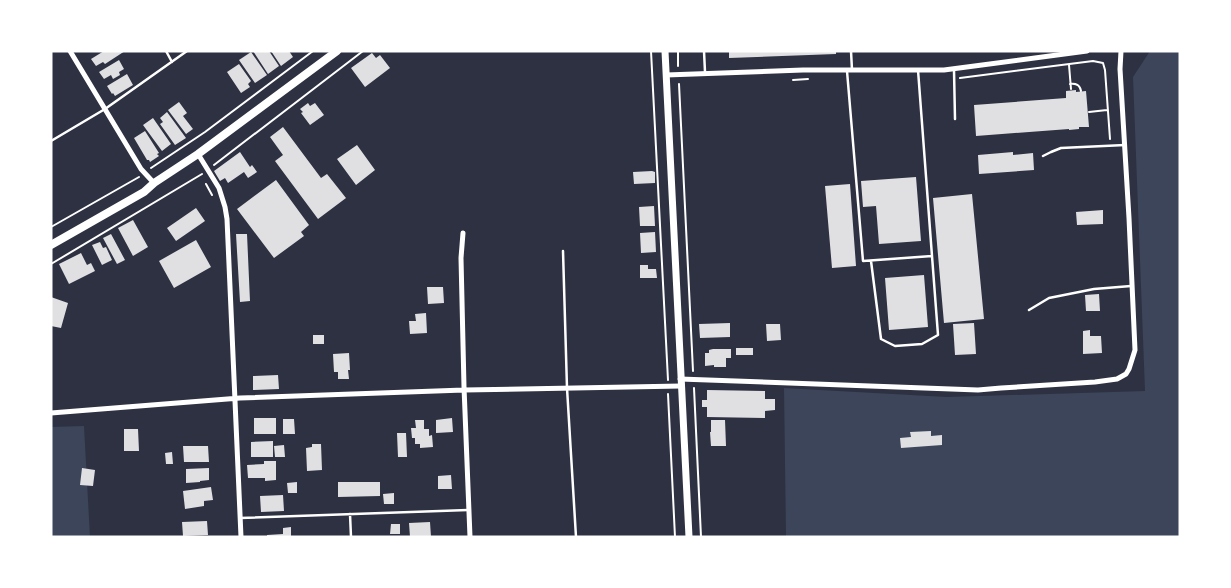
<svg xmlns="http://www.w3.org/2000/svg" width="1231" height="588" font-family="Commissioner,sans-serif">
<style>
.green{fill:#3c4559}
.building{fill:#e0e0e3}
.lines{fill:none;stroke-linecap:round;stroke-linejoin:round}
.path{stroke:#fff;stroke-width:2}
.service{stroke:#fff;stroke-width:2.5}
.minor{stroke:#fff;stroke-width:5}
.tertiary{stroke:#fff;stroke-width:7}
.secondary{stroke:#fff;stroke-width:8}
</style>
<rect width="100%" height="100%" fill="#2d3142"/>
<path class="green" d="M1150,51H1180V537H786L784,388L947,397L1145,391L1133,77Z
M84,426L90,537H51V427Z"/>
<path class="building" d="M104,51H125L105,64L103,62L96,66L91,59Z
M253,51H269L279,66L268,74Z
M271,51H289L293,57L281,66Z
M729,51H836V54L729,58Z
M251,52L267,75L255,83L239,60Z
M372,53L376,58L380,55L390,68L365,87L351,68Z
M119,60L124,69L119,72L120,75L113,79L111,75L104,79L99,72Z
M239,64L251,81L248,84L250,87L241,93L227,72Z
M127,74L133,85L115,96L113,93L112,94L107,86Z
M1076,90V92L1086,91L1089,127H1079V129L1069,130V129L976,136L974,105L1066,98V91Z
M179,102L187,113L183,116L193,129L186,134L168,110Z
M308,103L310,106L315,103L324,115L310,125L301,113L303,112L300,109Z
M167,112L186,138L175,145L160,124L163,122L160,118Z
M153,118L171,144L162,151L143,125Z
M283,127L321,178L327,174L346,198L318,219L275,161L283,155L270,137Z
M145,131L159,153L157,154L159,156L150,162L149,160H147L134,138Z
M357,145L375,170L356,185L337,159Z
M240,152L250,167L252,165L257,172L248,178L244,172L228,183L225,178L220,181L214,171Z
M1013,152V155L1033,153L1034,170L979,174L978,155Z
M652,171L655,172V183L634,184L633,172Z
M916,177L921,241L879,244L876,206L863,207L861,181Z
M276,180L309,225L301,232L304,236L274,258L237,209Z
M850,184L856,266L832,268L825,186Z
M972,194L984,319L944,323L933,198Z
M654,206L655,226H640L639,207Z
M196,208L205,221L176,241L167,228Z
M1103,210V224L1077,225L1076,212Z
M133,220L148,247L133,256L118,228Z
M655,232L656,252L641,253L640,233Z
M111,234L125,260L117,264L103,238Z
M236,234H247L250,301L240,302Z
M196,240L211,267L174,288L159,261Z
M100,242L103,248L106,247L112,260L102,265L92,245Z
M81,253L87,265L91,263L95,271L69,284L59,264Z
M640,265H648V269H656L657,278H640Z
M924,275L928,327L889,330L885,278Z
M427,287H443L444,303L428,304Z
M1099,294L1100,311H1086L1085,295Z
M51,297L68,303L61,328L51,326Z
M426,313L427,333L410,334L409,321H416L415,314Z
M730,323V337L700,338L699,324Z
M974,323L976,354L955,355L953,324Z
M766,324H780L781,340L767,341Z
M1090,330V336H1101L1102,353L1083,354V331Z
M313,335H324V344H313Z
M736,348H753V355H736Z
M713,349H731V358H726V367H714V365L705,366V353H709V350Z
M349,353L350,370H348L349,379H338V372H334L333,354Z
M278,375L279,389L253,390V376Z
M707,390L765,391V399H775V410L765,411V418L707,417V407H702V400H707Z
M254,418H276V434H254Z
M452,418L453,432L436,433V420Z
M283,419H294L295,434H283Z
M415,420H424V429H429V436L432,435L433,447L420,448V444H415V438H412L411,428H416Z
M711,420H725L726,446H711L710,432H711Z
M124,429H138L139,451H124Z
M931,431V436L942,435V445L901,448L900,438L911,437L910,432Z
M397,433H406L407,457H398Z
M273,441V457H251V442Z
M312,444H321L322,470L307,471L306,448L312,447Z
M284,445L285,457H275L274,446Z
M183,446H208L209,462H184Z
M172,452L173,464H166L165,453Z
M264,461H276V480L265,481V478H248L247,465L264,464Z
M82,468L95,470L93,486L80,485Z
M209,468V480L200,481V482L186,483V469Z
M451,475L452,489H438V476Z
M297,482V493H288L287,483Z
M338,482H380V496L338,497Z
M211,487L213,500L204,501V506L185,509L183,491Z
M394,493V504H384L383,494Z
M283,495L284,511L261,512L260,496Z
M207,521L208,535L183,536L182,522Z
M430,522L431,537H410L409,523Z
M391,524H400V534H390Z
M291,527V537H267V535L283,534V528Z"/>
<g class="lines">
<path class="path" d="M651,51L668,380
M678,51V66
M1069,65L1071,89
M960,78L1093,61L1103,63L1105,70L1110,139
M793,80L808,79
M679,84L693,371
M1070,84C1076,83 1080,85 1081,91
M1089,112L1107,110
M214,165L363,51
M151,168L205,132L313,51
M206,184L212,195
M51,227L139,177
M51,264L202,174
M694,388L701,537
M668,394L675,537"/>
<path class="service" d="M166,51L172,62
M704,51L705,72
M851,51L852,70
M954,70L955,119
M847,71L863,261L932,256L918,70
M51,141L105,109L187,51
M1043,156L1051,152L1061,148L1125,145
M563,251L567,388L576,537
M871,261L881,339L895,346L922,344L938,335L932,256
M1029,310L1049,298L1094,289L1131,286
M350,514L351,537
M240,518L468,510"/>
<path class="minor" d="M70,51L141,169L154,183
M666,75L803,70H944L1087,51
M198,154L219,188L225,207L227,219L241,537
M463,233L461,258L464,387L470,537
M680,379L978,390L1001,388L1095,382L1117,379L1126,374L1129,369L1135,350L1129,218L1120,69L1121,51
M51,413L240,398L464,390L681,386"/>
<path class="tertiary" d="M665,51L689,537"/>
<path class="secondary" d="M51,245L144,192L154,183L198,154L337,51"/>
</g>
<rect width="1231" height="588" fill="none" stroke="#ffffff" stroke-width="105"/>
</svg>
